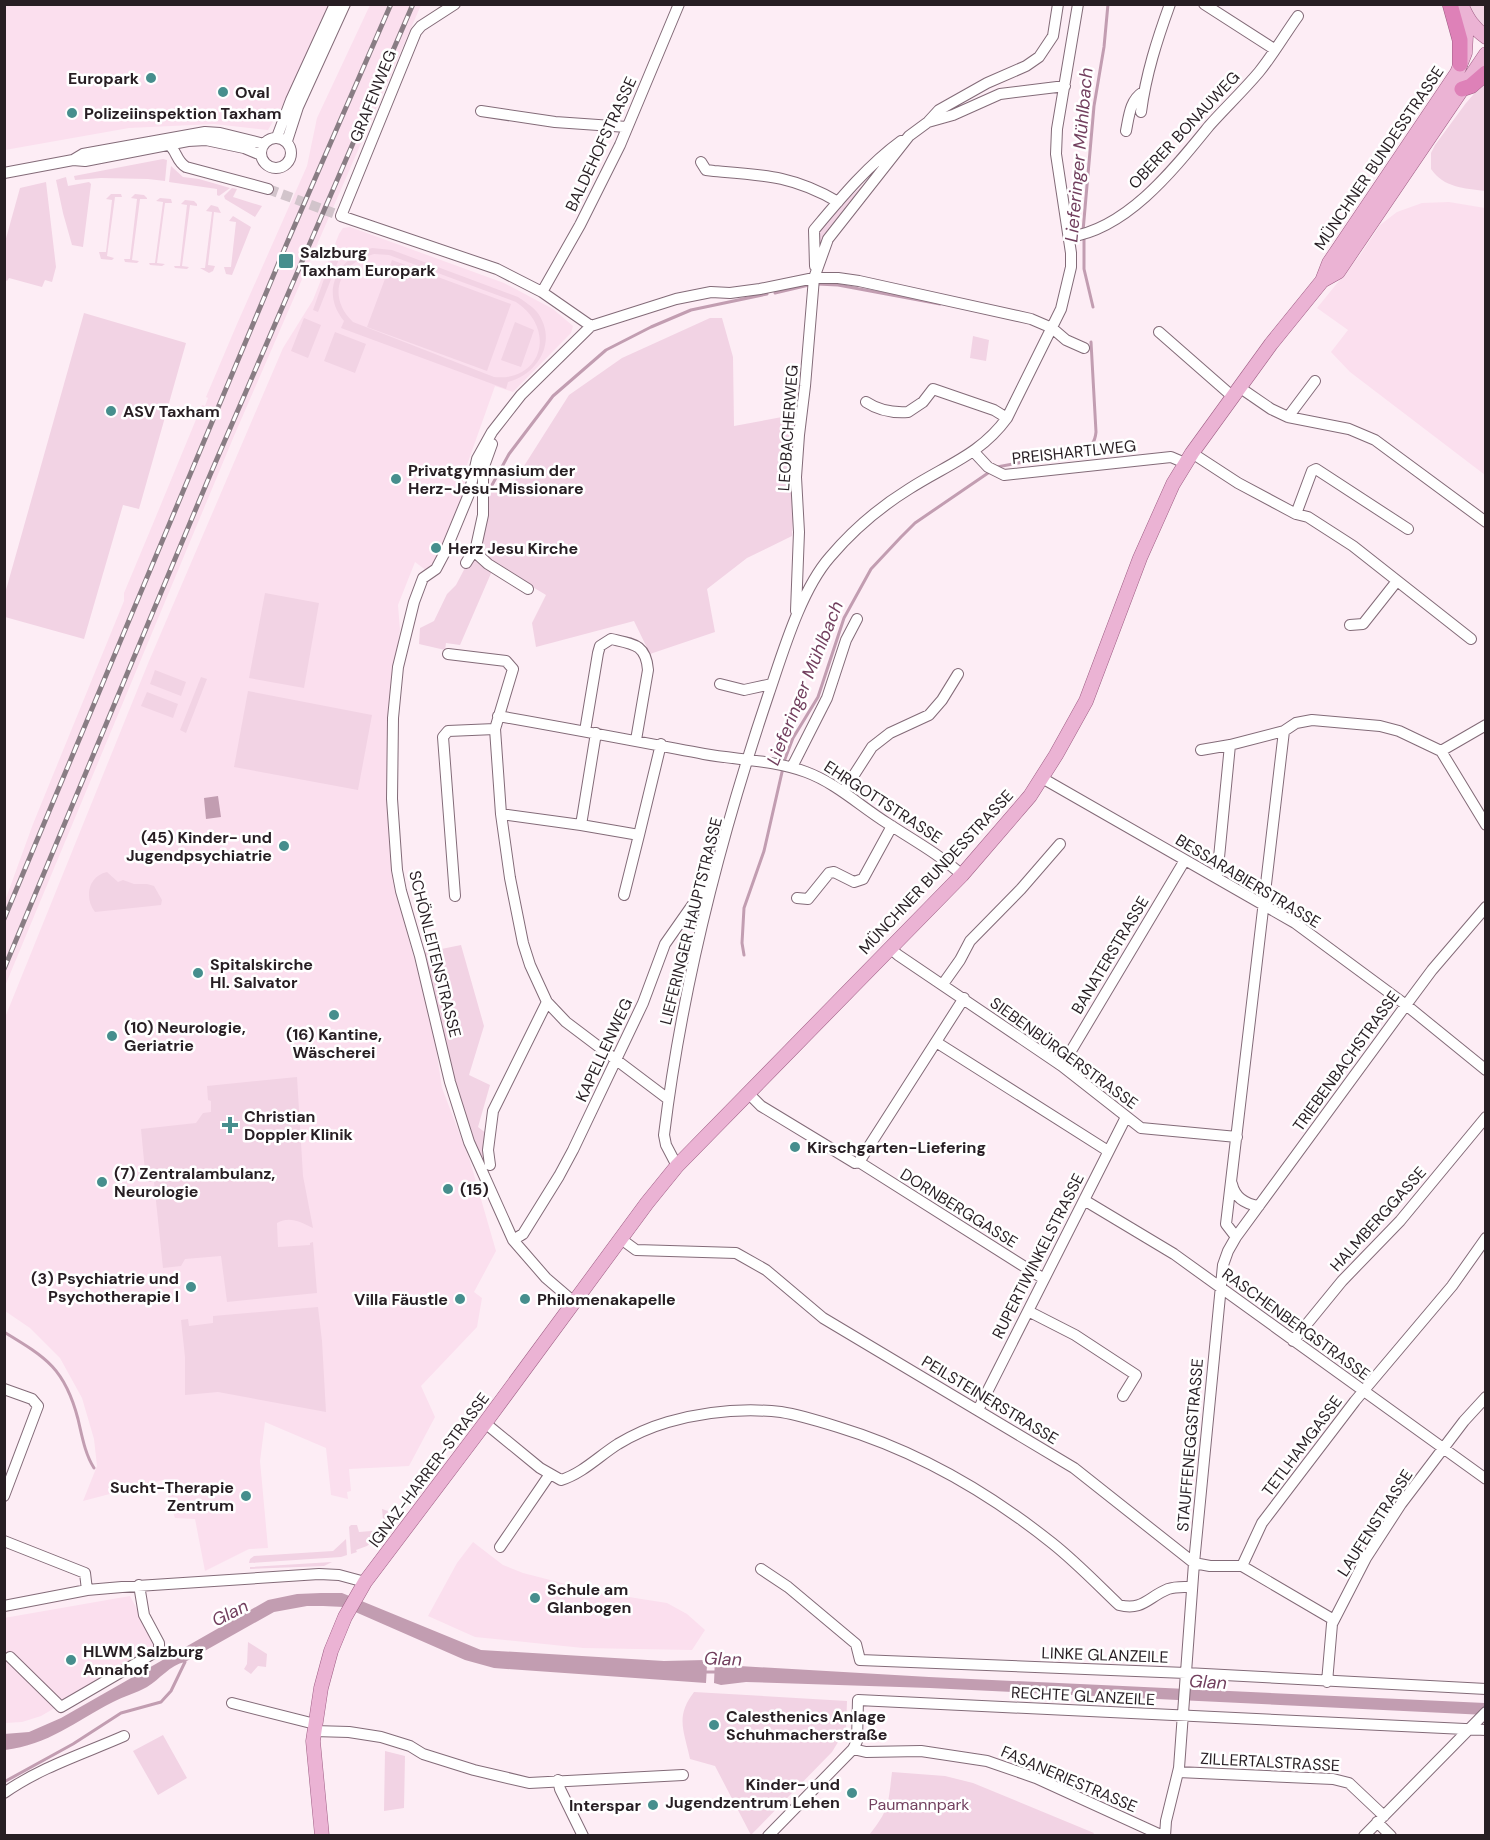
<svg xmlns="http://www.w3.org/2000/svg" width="1490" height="1840" font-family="'DM Sans',sans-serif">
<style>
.built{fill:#fbdfee}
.green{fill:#f2d3e4;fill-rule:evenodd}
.water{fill:#c29db1}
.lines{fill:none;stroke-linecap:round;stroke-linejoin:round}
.stream{stroke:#c29db1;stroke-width:3}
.minor-tunnel{stroke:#d2c4cb;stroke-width:10;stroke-dasharray:10 5;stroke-linecap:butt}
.minor-casing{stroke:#836b78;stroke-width:12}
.major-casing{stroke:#9e5e84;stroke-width:15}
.highway-casing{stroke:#9e5e84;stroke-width:16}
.minor{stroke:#fff;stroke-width:10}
.major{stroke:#ebb3d4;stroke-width:14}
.highway{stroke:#de81b8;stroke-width:15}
.rail-casing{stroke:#897d84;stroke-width:5}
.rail{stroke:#fff;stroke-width:3;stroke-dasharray:9;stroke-linecap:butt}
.poi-dot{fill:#468e8d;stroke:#fff;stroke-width:2}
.labels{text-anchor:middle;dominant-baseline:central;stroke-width:5;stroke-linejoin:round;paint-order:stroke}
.poi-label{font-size:16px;font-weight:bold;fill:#271e23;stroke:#fff;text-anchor:start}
.street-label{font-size:16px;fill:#271e23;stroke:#fff}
.park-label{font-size:16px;fill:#73415f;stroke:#fff}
.water-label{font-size:18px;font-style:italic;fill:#723f5e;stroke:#fff}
</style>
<rect width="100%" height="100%" fill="#fdedf5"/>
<path class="built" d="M5,5H330L287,98L268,130L214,124L129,128L5,150Z
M370,5H421L234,436L5,986V901L33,824L124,601V593L152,526L202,405L205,406L208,398L206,397L237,324L307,166L317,118Z
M1449,202L1485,208V475L1350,372L1331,352L1348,330L1317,308L1360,255L1380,225L1397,212L1422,203Z
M350,227L504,283L553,309L573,326L571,333L513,392L495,386L463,476L471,479L435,569L427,571L415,562L398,605L400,630L388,709L387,799L395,889L433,1028L442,1088L470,1161L496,1251L474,1292L482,1298L477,1327L421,1386L435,1417L409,1466L349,1469L351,1491L347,1492L348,1499L331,1495L326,1448L265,1422L260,1461L268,1548L249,1549L205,1571L195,1519L175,1518L163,1480L83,1501L97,1466L94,1439L82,1398L60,1358L30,1328L5,1311L4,1020L149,661L283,348L313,300L339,234L343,228Z
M473,1542L503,1565L523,1573L597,1592L667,1603L687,1614L705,1630L692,1650L583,1648L475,1637L428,1616L457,1563Z
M130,1596L158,1648L41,1716L22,1722L5,1723L4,1618Z"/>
<path class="green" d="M1468,5H1485V29L1473,15Z
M1485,81V191C1464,188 1444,188 1431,169V153L1435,145L1466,103Z
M163,159L167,160L165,181L148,179L101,178L75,180L74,176Z
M171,166L183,177L199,179L230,188L219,196L217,195V189L169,182Z
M882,166L817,260L818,232L832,215Z
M66,177L68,186L89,182L91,184L83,247L72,245L63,213L56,180Z
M46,182L56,267L52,282L45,280L42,287L9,278L7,281L5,280V242L20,188Z
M232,188L237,189L233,197L262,206L255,217L225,199L224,196Z
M111,194H121L122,197H115L107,256L114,258L112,260L101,259L99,252H106L112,200L106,199Z
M135,194L144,195L147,198V199H140L132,260L139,261L137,263L125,262L124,259H130L137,199L131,198Z
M160,198L171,199L172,203H165L157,263L165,264L162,266L150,265L149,263H155L163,202L156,201Z
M185,200L194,201L197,204V206L190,205L182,266L189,267L187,269L175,268L174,266H180L187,205L181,204Z
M211,205L218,207L221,213L214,212L208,265L215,266L213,271L209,273L200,268H205L212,212L206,211Z
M233,216L251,227L232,275L226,274L224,267H231L236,222L229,221Z
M372,248L392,250L518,297C525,302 532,306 537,312C558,340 539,374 508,382L506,389L341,328L344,321C319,291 339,257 372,248ZM374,254L389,255L516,302C557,329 542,382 494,377L353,322C326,296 339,263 374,254Z
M334,251L341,254L318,312L313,310Z
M392,260L511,304L487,371L367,327Z
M84,313L186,343L139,509L123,505L84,639L5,617L4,597Z
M304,318L321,325L308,358L291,351Z
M710,318H722L733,357L734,426L798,414L792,536L747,558L707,589L715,632L650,654L634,621L536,647L532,623L546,595L495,564L460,645L446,643L445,650L419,644L420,628L434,621L447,594L456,585L467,564L487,485L505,496L569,395L622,358Z
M515,322L534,330L521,367L501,360Z
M335,332L366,344L355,373L324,361Z
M973,336L989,340L986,361L970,358Z
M265,593L319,603L304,688L249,678Z
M155,670L186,682L181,696L150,684Z
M201,677L207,679L186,733L180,730Z
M248,691L372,715L358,790L234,767Z
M147,692L178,704L173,718L141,706Z
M107,872L118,882L123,880L134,884H147L154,886L162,900L161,905L95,912C84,898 88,876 107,872Z
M461,945L484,1026L469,1075L490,1085L478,1127L487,1134L489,1168L486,1174L460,1102L422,953Z
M297,1077L303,1176L313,1228C300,1222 290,1216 277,1223L278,1247L310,1245V1243L313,1242L317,1293L227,1302L221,1256L185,1259L181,1266L163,1268L154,1182H146L141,1129L196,1123L203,1113L211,1112V1101L208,1100L207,1086Z
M318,1307L322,1341L326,1412L218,1392L185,1395V1357L181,1320L188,1319L189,1326L213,1323V1316Z
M382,1509L388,1511L386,1518L393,1525L367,1546L356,1550L357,1552L351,1554L349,1527L351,1525H357L359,1532L384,1530Z
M346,1539L347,1555L341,1557L249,1563L250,1559L254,1556L333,1551Z
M332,1562L324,1566L250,1569V1567Z
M248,1642L267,1654L266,1667L258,1666L251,1674L244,1669L247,1664Z
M694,1692L847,1701L846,1729L832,1752L751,1835L715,1766L690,1759C684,1730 675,1717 694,1692Z
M163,1735L187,1778L158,1795L133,1751Z
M385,1751L405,1756L404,1808L384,1811Z
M892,1772L945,1776L973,1783L1094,1833L1092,1836L869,1835C890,1809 888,1804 892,1772Z"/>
<path class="water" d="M218,796L221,817L206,819L204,798Z
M321,1593H342L481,1650L664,1661L705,1660L703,1664L707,1665L706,1683L494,1668L465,1660L344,1607L323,1606H307L274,1612L185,1662C170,1665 160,1679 147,1687C137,1693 124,1696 113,1702C76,1721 48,1745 5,1750L4,1734L29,1732L61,1718L268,1600L297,1594Z
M715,1658H725L739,1666L929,1677L1485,1703L1486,1715L930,1688L746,1682L721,1685L714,1683Z"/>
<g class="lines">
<path class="stream" d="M1083,231L1094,106L1104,47L1108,4
M1084,238V269L1093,307
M817,284L838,285L940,304
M775,293L809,285
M997,467L1081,451C1091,447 1095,443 1096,432L1091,342
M492,485L509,454L553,396L606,350L651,327L691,310L767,294
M744,955L742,943L744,908L764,851L785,759L793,738L818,697L844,618L871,569L901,537L915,523L991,471
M4,1332C47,1358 65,1369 78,1419C82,1436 85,1454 94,1468
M703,1672H718
M4,1782L73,1744L121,1713L161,1702L171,1691L185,1662L184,1661"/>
<path class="minor-tunnel" d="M268,189L341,216"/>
<defs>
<path id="minor" d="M455,4L421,26L416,32L341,216L497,269L542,292L591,326
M1204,4L1274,49
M481,111L555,122L627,127
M1141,112C1146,74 1157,40 1170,4
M928,122L953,115L1000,94L1065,86
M1126,131C1129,116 1130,100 1143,92
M277,137L291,100L335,4
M261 153a15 15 0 1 1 30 0a15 15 0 1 1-30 0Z
M287,141L298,107L345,4
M169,145C177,151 176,161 186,167L268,189
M73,160L83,154L205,132L220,133L264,144
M701,162L706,170L714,171C764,175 794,176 838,202
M4,173L73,160L85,161L188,141L206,140L244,148L261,155
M1069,237C1127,229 1174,169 1209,126C1225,108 1243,91 1259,72C1273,55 1285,34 1298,16
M815,266L814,230C840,199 868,165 901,141
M542,292L580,225L620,145L679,4
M1159,332L1232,396
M1239,387L1271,409L1288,417L1349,429L1375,440L1486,522
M866,402C878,410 893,413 908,412L923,402L933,389L994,410L1007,418
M1288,417L1315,381
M492,444L483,469V515L476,547L477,554L488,564L528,589
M974,452L988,467L1004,475L1171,457L1185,463
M1192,453L1238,483L1296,514L1308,517L1353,546L1471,639
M1296,514L1312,471L1316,469L1408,529
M466,563L476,547
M796,611L799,532L796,477L799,435L805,386L814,278L828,239L909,136L928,122L939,110L987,83L1026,66L1039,57L1053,36L1058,4
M1350,625L1363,624L1397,581
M448,654L506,661L513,669L495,729L501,814L510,878L523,943L530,965L547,1002L566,1022L668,1099
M720,684L744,690L772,684
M498,716C567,728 635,741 704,754C738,760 774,760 806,772C836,783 860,806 887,823C913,840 939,854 962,875
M585,731L598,653L600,646L611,639C633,644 646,644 648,670L636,740
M1201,750L1230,745L1284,731L1296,723L1312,720L1380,726L1399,731L1441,751L1486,725
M1441,751L1486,825
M792,767L827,698L846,640L857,619
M1042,778L1295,923L1406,1005L1486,1070
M843,792L872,747L890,733L929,715L942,700L958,674
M501,814L581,825L639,835L661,744
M581,825L596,733
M1217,878L1230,745
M624,895L639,835
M455,896L443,737L448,731L495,729
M797,898L808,899L829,873L834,872L854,882L863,879L892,826
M890,948L898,955L1062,1066L1141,1128L1237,1137
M943,984L960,960L970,941L1021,889L1060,844
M936,1042L1108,1151
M1062,1066L1185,860
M748,1093L761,1106L855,1163L859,1162L1044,1279
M859,1162L964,998
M490,1165L488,1150L493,1111L547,1002
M677,1166L666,1145L664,1135C682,986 721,835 769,693C783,652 801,590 830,557C852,531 880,507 909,489C946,465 980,455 1007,418L1061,309L1071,267V253L1056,154L1057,129L1078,4
M1232,1184C1235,1198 1245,1204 1259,1206
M1084,1200L1174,1254L1486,1479
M1236,1237L1226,1224L1284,731
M621,1239L636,1250L736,1253L766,1270L823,1318L1074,1468L1194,1563L1210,1566H1242L1334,1620
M513,1240L523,1234L559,1176L573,1150L643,1003L665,944L712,877
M574,1302L546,1278L513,1240L469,1142L450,1082L420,956L401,891L397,870L392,799L393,718L398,667L414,602L423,578L436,569L445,552L469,494L477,459L492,432L521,395L591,326L676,299L711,292L730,293L760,289L814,278H838L859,281L1031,319L1052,328L1066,340L1084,348
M1028,1311L1075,1335L1136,1375L1123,1396
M1293,1341L1342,1281L1400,1221L1486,1117
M4,1389L32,1399L38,1406L4,1496
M978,1410L1126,1117
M485,1423L540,1468L561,1480C583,1473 599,1456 618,1444C633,1435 651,1427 668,1422C704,1412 744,1408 781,1412C800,1415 819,1421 838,1427C917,1451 988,1492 1052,1543C1076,1562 1097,1584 1119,1605C1143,1611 1148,1597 1168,1589C1176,1586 1184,1587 1192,1587
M4,1541L85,1573L87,1590
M500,1547L550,1474
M1242,1566L1262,1523L1355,1401L1452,1286L1486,1238
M761,1569L788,1587L856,1644L860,1660L1186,1673L1486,1689
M4,1606L87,1590L122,1587L319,1574L339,1575L365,1582
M10,1657L61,1707L159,1650V1643L144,1615L139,1585
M1327,1682L1332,1624L1366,1558L1401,1504L1464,1421L1486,1397
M232,1703L315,1724
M314,1731L349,1732L381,1737L410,1746L423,1754L474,1770L529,1783L683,1775
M853,1749L866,1752L921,1751L987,1761L1036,1778L1163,1836
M1178,1772L1333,1779L1349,1783L1384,1816
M558,1780L560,1789L583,1836
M4,1793C41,1767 83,1754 124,1736
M1377,1822L1391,1836
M768,1836L853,1749L857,1741L858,1700L1486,1730
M1165,1836L1166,1821L1179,1768L1194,1563L1223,1265L1228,1251L1236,1237L1406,1005L1432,970L1486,907
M1364,1836L1486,1712"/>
<path id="major" d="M1461,4C1467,18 1473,28 1486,37
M1322,281L1329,263L1457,73L1465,53L1467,18
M322,1836L313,1741L321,1688L331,1651L345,1617L365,1582L485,1423L647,1203L677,1166L962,875L1030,796L1056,755L1086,701L1140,558L1173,484L1192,453L1271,344L1322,281L1338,272L1486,54"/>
<path id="highway" d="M1450,4L1460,40V64
M1462,89L1471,86L1486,73"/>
</defs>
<use href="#minor" class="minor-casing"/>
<use href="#major" class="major-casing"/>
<use href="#highway" class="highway-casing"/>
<use href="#minor" class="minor"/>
<use href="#major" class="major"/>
<use href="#highway" class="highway"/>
<defs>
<path id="rail" d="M4,919L287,243L391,4
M4,969L210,475L413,4"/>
</defs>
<use href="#rail" class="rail-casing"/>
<use href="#rail" class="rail"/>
</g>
<g class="poi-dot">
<circle cx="151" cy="78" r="6"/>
<circle cx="223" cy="92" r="6"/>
<circle cx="72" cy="113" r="6"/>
<rect x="278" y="253" width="16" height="16" rx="3"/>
<circle cx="111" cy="411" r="6"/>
<circle cx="396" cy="479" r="6"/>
<circle cx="436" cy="548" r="6"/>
<circle cx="284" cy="846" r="6"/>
<circle cx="198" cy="973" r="6"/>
<circle cx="334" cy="1015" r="6"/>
<circle cx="112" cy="1036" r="6"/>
<path d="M227 1116h6v6h6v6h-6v6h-6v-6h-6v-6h6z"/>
<circle cx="795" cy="1147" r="6"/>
<circle cx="102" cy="1182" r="6"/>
<circle cx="448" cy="1189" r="6"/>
<circle cx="191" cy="1287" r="6"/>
<circle cx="460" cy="1299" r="6"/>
<circle cx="525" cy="1299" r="6"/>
<circle cx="246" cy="1496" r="6"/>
<circle cx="535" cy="1598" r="6"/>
<circle cx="71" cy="1660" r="6"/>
<circle cx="714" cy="1725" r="6"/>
<circle cx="852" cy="1793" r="6"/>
<circle cx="653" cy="1805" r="6"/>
</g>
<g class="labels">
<g class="poi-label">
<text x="139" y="78" text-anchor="end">Europark</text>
<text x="235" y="92">Oval</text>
<text x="84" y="113">Polizeiinspektion Taxham</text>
<text x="300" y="252">Salzburg<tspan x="300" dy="18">Taxham Europark</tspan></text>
<text x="123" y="411">ASV Taxham</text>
<text x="408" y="470">Privatgymnasium der<tspan x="408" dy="18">Herz-Jesu-Missionare</tspan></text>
<text x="448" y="548">Herz Jesu Kirche</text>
<text x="272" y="837" text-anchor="end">(45) Kinder- und<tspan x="272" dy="18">Jugendpsychiatrie</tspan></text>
<text x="210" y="964">Spitalskirche<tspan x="210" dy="18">Hl. Salvator</tspan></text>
<text x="124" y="1027">(10) Neurologie,<tspan x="124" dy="18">Geriatrie</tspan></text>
<text x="334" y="1034" text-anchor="middle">(16) Kantine,<tspan x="334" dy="18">Wäscherei</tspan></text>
<text x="244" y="1116">Christian<tspan x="244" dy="18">Doppler Klinik</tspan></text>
<text x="807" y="1147">Kirschgarten-Liefering</text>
<text x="114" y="1173">(7) Zentralambulanz,<tspan x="114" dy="18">Neurologie</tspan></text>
<text x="460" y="1189">(15)</text>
<text x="179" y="1278" text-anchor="end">(3) Psychiatrie und<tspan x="179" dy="18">Psychotherapie I</tspan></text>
<text x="448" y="1299" text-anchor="end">Villa Fäustle</text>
<text x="537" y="1299">Philomenakapelle</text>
<text x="234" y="1487" text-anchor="end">Sucht-Therapie<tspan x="234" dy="18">Zentrum</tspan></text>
<text x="547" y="1589">Schule am<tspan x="547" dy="18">Glanbogen</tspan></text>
<text x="83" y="1651">HLWM Salzburg<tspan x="83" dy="18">Annahof</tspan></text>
<text x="726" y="1716">Calesthenics Anlage<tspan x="726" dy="18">Schuhmacherstraße</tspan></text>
<text x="840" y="1784" text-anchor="end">Kinder- und<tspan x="840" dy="18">Jugendzentrum Lehen</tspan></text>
<text x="641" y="1805" text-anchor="end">Interspar</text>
</g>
<g class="street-label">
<text transform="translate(373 96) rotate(-68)">GRAFENWEG</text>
<text transform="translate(1184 130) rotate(-47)">OBERER BONAUWEG</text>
<text transform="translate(601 144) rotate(-65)">BALDEHOFSTRASSE</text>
<text transform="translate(1379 158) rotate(-56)">MÜNCHNER BUNDESSTRASSE</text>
<text transform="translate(788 428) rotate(-86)">LEOBACHERWEG</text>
<text transform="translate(1074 452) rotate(-6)">PREISHARTLWEG</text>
<text transform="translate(883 802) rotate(33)">EHRGOTTSTRASSE</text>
<text transform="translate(936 872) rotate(-47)">MÜNCHNER BUNDESSTRASSE</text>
<text transform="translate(1248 881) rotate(31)">BESSARABIERSTRASSE</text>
<text transform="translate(691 921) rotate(-76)">LIEFERINGER HAUPTSTRASSE</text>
<text transform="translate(435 954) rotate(76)">SCHÖNLEITENSTRASSE</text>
<text transform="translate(1110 955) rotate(-59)">BANATERSTRASSE</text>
<text transform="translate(604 1050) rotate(-65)">KAPELLENWEG</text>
<text transform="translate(1064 1053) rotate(36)">SIEBENBÜRGERSTRASSE</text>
<text transform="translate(1346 1061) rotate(-54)">TRIEBENBACHSTRASSE</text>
<text transform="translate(959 1208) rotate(32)">DORNBERGGASSE</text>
<text transform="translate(1378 1219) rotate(-48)">HALMBERGGASSE</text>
<text transform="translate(1038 1256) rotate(-63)">RUPERTIWINKELSTRASSE</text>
<text transform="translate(1296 1324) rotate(36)">RASCHENBERGSTRASSE</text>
<text transform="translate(990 1400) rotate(31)">PEILSTEINERSTRASSE</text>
<text transform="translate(1190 1445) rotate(-85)">STAUFFENEGGSTRASSE</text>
<text transform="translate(1302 1446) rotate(-53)">TETLHAMGASSE</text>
<text transform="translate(429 1470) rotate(-53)">IGNAZ-HARRER-STRASSE</text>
<text transform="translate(1375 1523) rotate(-57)">LAUFENSTRASSE</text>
<text transform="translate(1105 1655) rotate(2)">LINKE GLANZEILE</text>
<text transform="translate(1083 1696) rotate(3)">RECHTE GLANZEILE</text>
<text transform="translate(1270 1762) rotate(3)">ZILLERTALSTRASSE</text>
<text transform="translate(1069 1779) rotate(23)">FASANERIESTRASSE</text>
</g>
<g class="park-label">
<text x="919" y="1804">Paumannpark</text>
</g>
<g class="water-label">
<text transform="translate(1079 155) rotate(-85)">Lieferinger Mühlbach</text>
<text transform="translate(805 683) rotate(-68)">Lieferinger Mühlbach</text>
<text transform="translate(230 1613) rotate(-27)">Glan</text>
<text transform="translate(723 1659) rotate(2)">Glan</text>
<text transform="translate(1208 1682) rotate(3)">Glan</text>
</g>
</g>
<rect width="1490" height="1840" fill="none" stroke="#271e23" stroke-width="12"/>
</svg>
